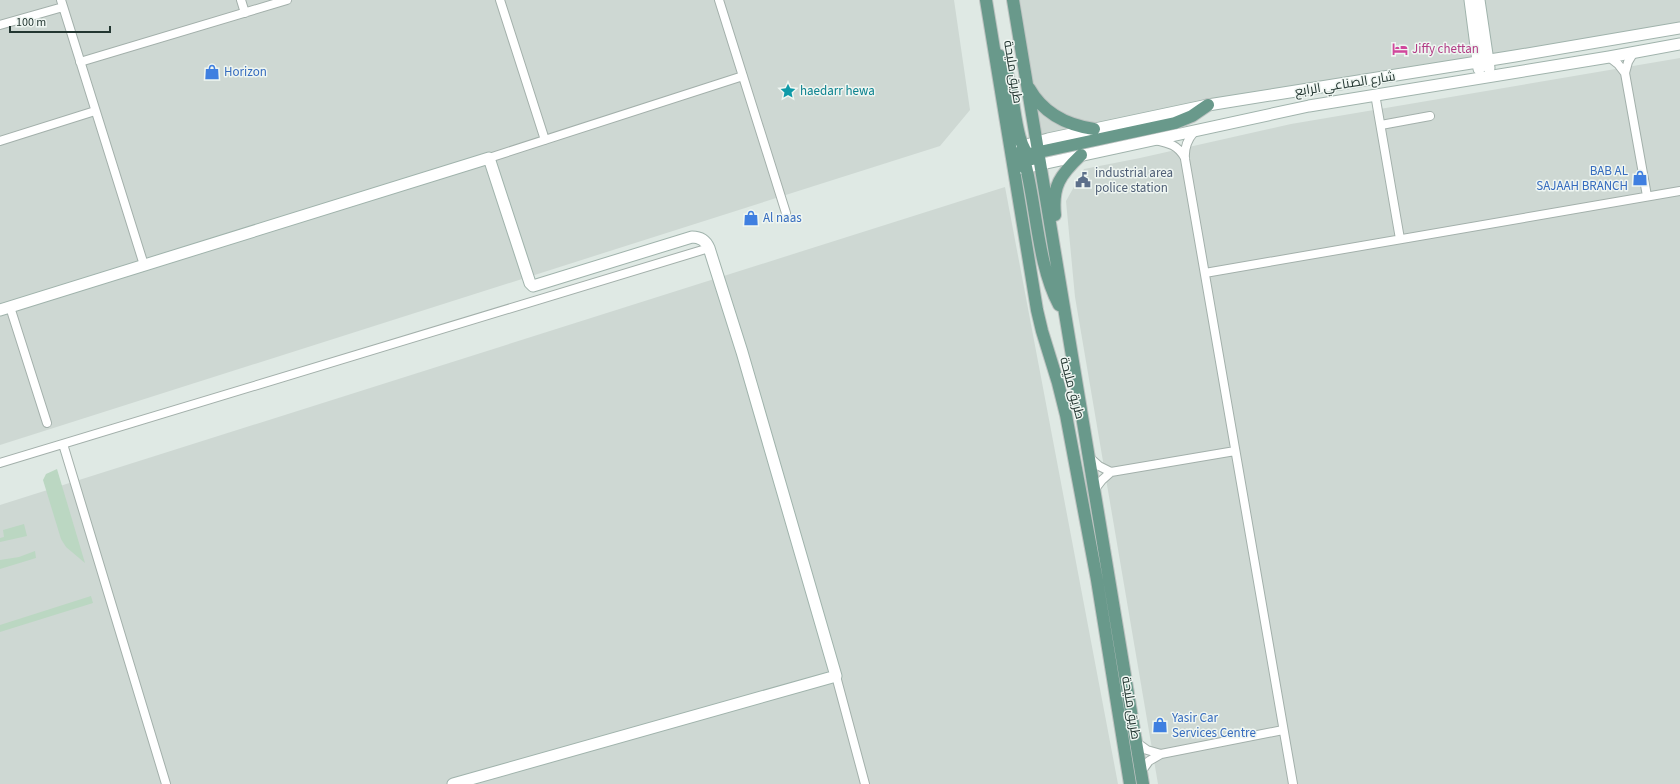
<svg xmlns="http://www.w3.org/2000/svg" width="1680" height="784" font-family="'Source Sans 3',Cairo,sans-serif">
<style>
.built{fill:#ced8d3}
.green{fill:#bbd7c2}
.lines{fill:none;stroke-linecap:round;stroke-linejoin:round}
.street-casing{stroke:#a3b0ab;stroke-width:10}
.secondary-casing{stroke:#a0b3ac;stroke-width:13}
.primary-casing{stroke:#bdc3c1;stroke-width:14}
.street{stroke:#fff;stroke-width:8}
.secondary{stroke:#fff;stroke-width:11}
.primary{stroke:#69998b;stroke-width:12}
.labels{text-anchor:middle;dominant-baseline:central;stroke-width:3;stroke-linejoin:round;paint-order:stroke}
.hotel-label{font-size:13px;fill:#b23c85;stroke:#eff6f2;text-anchor:start}
.shop-label{font-size:13px;fill:#366cbe;stroke:#eff6f2;text-anchor:start}
.street-label{font-size:13px;fill:#233631;stroke:#eff6f2}
.culture-label{font-size:13px;fill:#0d838f;stroke:#eff6f2;text-anchor:start}
.service-label{font-size:13px;fill:#4e5e75;stroke:#eff6f2;text-anchor:start}
</style>
<rect width="100%" height="100%" fill="#dfe9e4"/>
<path class="built" d="M0,0H954L970,110L940,146L0,445Z
M1020,0H1680V27L1040,138Z
M1680,58V784H1158L1075,297L1066,201L1084,169L1140,158L1291,124Z
M1005,187L1118,784H0V505Z"/>
<path class="green" d="M57,469L85,563L66,547L61,539L43,480L46,474Z
M24,524L27,536L0,542V538L4,537L3,530Z
M35,551L36,558L0,569V560L19,557Z
M91,596L93,603L0,632V625Z"/>
<g class="lines">
<defs>
<path id="street" d="M61,0L144,265
M241,0L245,13
M500,0L545,140
M719,0L786,213
M0,25L63,7
M1634,52L1628,62L1625,73L1647,196
M1609,57L1618,64L1625,73
M80,62L287,0
M1375,94L1400,239
M1381,125L1430,116
M1194,132C1187,140 1184,148 1185,159L1293,784
M1155,140C1169,143 1178,145 1185,158
M0,141L95,111
M489,158L743,76
M1205,273L1680,191
M10,307L47,423
M63,444L166,784
M1089,457L1099,466L1111,472
M0,463L709,248
M1095,489L1102,480L1111,472L1235,451
M836,676L865,784
M1136,742L1147,750L1161,754
M1141,772L1149,761L1161,754L1283,730"/>
<path id="secondary" d="M1470,0L1479,69
M1479,0L1489,68
M1012,149L1048,139L1208,105L1515,56L1680,28
M1019,169L1309,106L1609,57L1680,44
M0,310L489,158L530,283L533,286L692,237C700,237 706,241 709,248L742,352L836,676L453,784"/>
<path id="primary" d="M986,0L1037,310L1042,331L1058,383L1066,415L1097,580L1130,784
M1013,0L1143,784
M999,55C1018,84 1010,140 1032,159
M1029,88C1043,113 1066,125 1094,129
M1017,153L1022,158L1026,167C1037,212 1038,265 1059,305
M1015,170L1019,161L1030,154L1175,123L1192,116L1208,105
M1055,215C1052,186 1060,175 1081,155"/>
</defs>
<use href="#street" class="street-casing"/>
<use href="#secondary" class="secondary-casing"/>
<use href="#primary" class="primary-casing"/>
<use href="#street" class="street"/>
<use href="#secondary" class="secondary"/>
<use href="#primary" class="primary"/>
</g>
<defs>
<symbol id="hotel-bare" viewBox="-9 -9 18 18"><path d="M-6-4.5h1.5V1H6V5H4.5V3h-9V5H-6ZM-4 0a1.8 1.8 0 1 1 3.6 0ZM.5 0V-2.5h3Q6-2.5 6 0Z" fill="#d1479c" stroke="#eff6f2" stroke-width="2.5" paint-order="stroke"/></symbol>
<symbol id="shop-bare" viewBox="-9 -9 18 18"><path d="M-5-2.5h2.3a2.7 3.5 0 0 1 5.4 0H5L5.5 6h-11ZM-1.5-2.5h3a1.5 2.3 0 0 0-3 0Z" fill="#3f7fe0" stroke="#eff6f2" stroke-width="2.5" paint-order="stroke"/></symbol>
<symbol id="sight-bare" viewBox="-9 -9 18 18"><path d="M0-6L1.8-2.2L6-1.7L2.9 1.2L3.7 5.4L0 3.3L-3.7 5.4L-2.9 1.2L-6-1.7L-1.8-2.2Z" fill="#0f9aa8" stroke="#eff6f2" stroke-width="2.5" paint-order="stroke"/></symbol>
<symbol id="civic-bare" viewBox="-9 -9 18 18"><path d="M-.6-6.5H3V-4.5H.6V-3L4-1V1h2V6H-6V1h2V-1L-.6-3ZM-1.2 2.5V6h2.4V2.5Z" fill="#5c6f8a" stroke="#eff6f2" stroke-width="2.5" paint-order="stroke"/></symbol>
</defs>
<g fill-rule="evenodd">
<use href="#hotel-bare" x="1389" y="38" width="22" height="22"/>
<use href="#shop-bare" x="201" y="61" width="22" height="22"/>
<use href="#sight-bare" x="777" y="80" width="22" height="22"/>
<use href="#shop-bare" x="1629" y="167" width="22" height="22"/>
<use href="#civic-bare" x="1072" y="169" width="22" height="22"/>
<use href="#shop-bare" x="740" y="207" width="22" height="22"/>
<use href="#shop-bare" x="1149" y="714" width="22" height="22"/>
</g>
<g class="labels">
<g class="hotel-label">
<text x="1412" y="49">Jiffy chettan</text>
</g>
<g class="shop-label">
<text x="224" y="72">Horizon</text>
<text x="1628" y="171" text-anchor="end">BAB AL<tspan x="1628" dy="15">SAJAAH BRANCH</tspan></text>
<text x="763" y="218">Al naas</text>
<text x="1172" y="718">Yasir Car<tspan x="1172" dy="15">Services Centre</tspan></text>
</g>
<g class="street-label">
<text transform="translate(1013 72) rotate(81)">طريق مليحة</text>
<text transform="translate(1345 84) rotate(-9)">شارع الصناعي الرابع</text>
<text transform="translate(1072 388) rotate(75)">طريق مليحة</text>
<text transform="translate(1131 708) rotate(81)">طريق مليحة</text>
</g>
<g class="culture-label">
<text x="800" y="91">haedarr hewa</text>
</g>
<g class="service-label">
<text x="1095" y="173">industrial area<tspan x="1095" dy="15">police station</tspan></text>
</g>
</g>
<path d="M10 26v6h100v-6" fill="none" stroke="#233631" stroke-width="2"/>
<text x="16" y="26" font-size="12" fill="#233631" stroke="#eff6f2" stroke-width="3" paint-order="stroke">100 m</text>
</svg>
